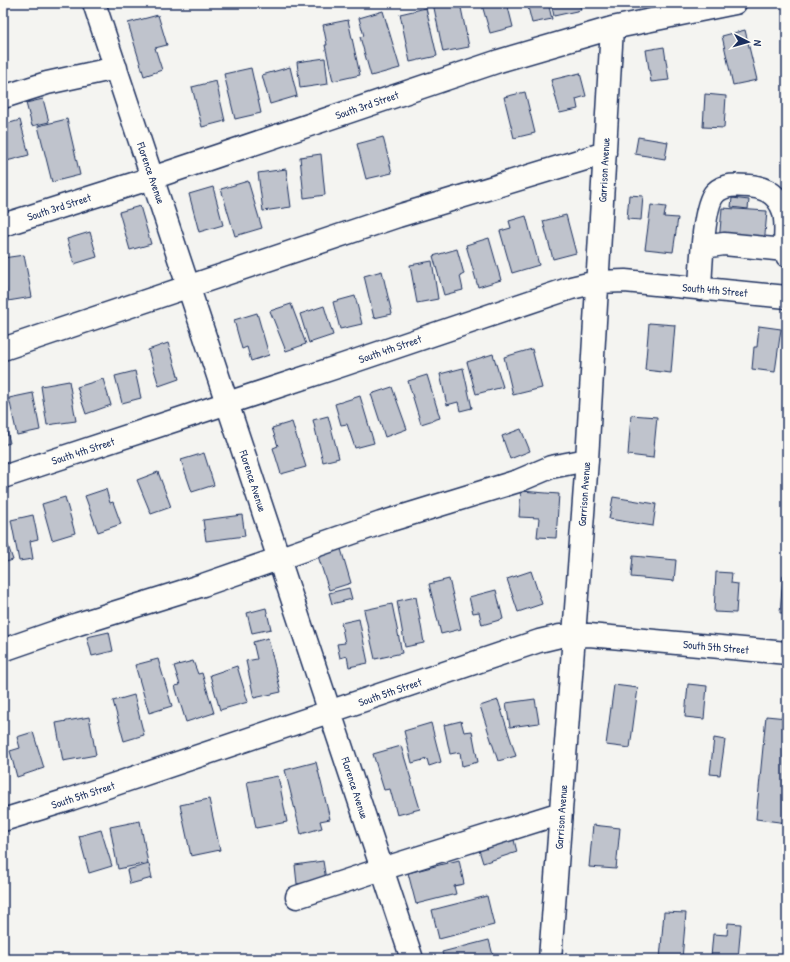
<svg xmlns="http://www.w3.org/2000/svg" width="790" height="962" font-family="'Patrick Hand',sans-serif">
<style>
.building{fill:#bfc3cc;stroke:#1b2f5e}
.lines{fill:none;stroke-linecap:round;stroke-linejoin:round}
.minor-casing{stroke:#1b2f5e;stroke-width:25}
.minor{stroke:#fdfcf7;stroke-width:22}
.labels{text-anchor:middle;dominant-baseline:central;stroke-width:3;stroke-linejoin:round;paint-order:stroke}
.street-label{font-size:11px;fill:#1b2f5e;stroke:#fdfcf7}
</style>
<rect width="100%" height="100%" fill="#f4f4f1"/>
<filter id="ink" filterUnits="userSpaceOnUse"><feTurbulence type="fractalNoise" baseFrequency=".025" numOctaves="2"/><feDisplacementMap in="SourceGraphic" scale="8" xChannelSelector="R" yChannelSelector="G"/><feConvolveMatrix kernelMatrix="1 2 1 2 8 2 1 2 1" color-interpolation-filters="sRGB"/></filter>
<g filter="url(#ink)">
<path class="building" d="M433,3H460L469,47L443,52Z
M491,3H507L513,27L490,33L482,5Z
M527,3H548L552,19L532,23Z
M551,3H579L581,10L554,16Z
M426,8L437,56L410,62L400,14Z
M383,11L400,68L371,76L360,37L364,36L359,18Z
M158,15L167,45L155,48L162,70L144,76L128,23Z
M348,20L360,75L333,81L325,45H327L323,25Z
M745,30L757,80L733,85L722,36Z
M664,47L669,80L651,82L646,50Z
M325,58L328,84L300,88L297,62Z
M290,67L297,96L270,104L262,75Z
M251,68L261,113L235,119L224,74Z
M580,73L586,96L576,99L578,109L560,113L551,80Z
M216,81L225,121L202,127L192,87Z
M525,92L535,133L514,138L504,97Z
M705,94L726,96L724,128L703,127Z
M43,99L49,122L32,126L26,103Z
M67,119L80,175L52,182L38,126Z
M20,120L29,155L3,162V125Z
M383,137L392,173L366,179L357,144Z
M638,137L668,142L665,159L635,154Z
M321,154L325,195L304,198L300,157Z
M286,169L291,207L263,211L258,173Z
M248,181L262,228L235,236L221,189Z
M213,187L223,225L199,232L189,194Z
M629,195L643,196L641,220L627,219Z
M732,198L749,200L748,209L731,207Z
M651,205L666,207L664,217L678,218L673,252L645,249Z
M140,206L151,244L130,250L119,212Z
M722,208L767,211L764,246L719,242Z
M566,215L576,253L553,259L543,221Z
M526,216L539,265L512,273L500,231L511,228L509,221Z
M90,232L97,257L74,264L67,239Z
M489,238L501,280L478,287L466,245Z
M457,249L464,274L460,276L463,290L444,295L433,256Z
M24,255L32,297L8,301L3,272V258Z
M432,261L438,299L417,303L410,265Z
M382,271L392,314L374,318L364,276Z
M355,296L362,324L340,329L333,302Z
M291,304L306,344L286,351L270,311Z
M324,306L333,335L309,343L300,314Z
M257,313L269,355L251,361L247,347L242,349L234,320Z
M649,323L675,325L671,373L645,370Z
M759,326L781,329L775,372L752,369L754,347H757Z
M168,343L179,379L159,386L148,350Z
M532,349L542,388L513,395L504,357Z
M493,354L503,387L476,394L467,362Z
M463,368L472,408L460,411L458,402L447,405L440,374Z
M135,371L141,398L122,403L115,376Z
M427,375L440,418L421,424L408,381Z
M103,379L111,405L86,414L77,387Z
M69,381L76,421L47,425L41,386Z
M392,387L407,429L385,437L371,394Z
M33,393L40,430L17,435L9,398Z
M360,396L374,443L355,448L347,424L341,425L335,404Z
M631,415L657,417L653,458L628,455Z
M3,416L10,443L3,445Z
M328,416L339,458L323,462L313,420Z
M292,422L306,467L281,474L273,448L278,446L272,428Z
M521,429L530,451L510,459L502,436Z
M204,453L214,485L192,492L181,460Z
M158,472L171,507L151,514L137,480Z
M106,489L110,503L113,502L121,524L98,532L85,496Z
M521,491L559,494L556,538L537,537L539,518L519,517Z
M65,497L75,533L52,540L42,504Z
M613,497L656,504L653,526L609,519Z
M33,515L38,539L30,541L33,559L19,561L11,520Z
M242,515L245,536L206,541L203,520Z
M3,531L13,560L3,563Z
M341,549L351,583L329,590L318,556Z
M633,556L676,560L674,581L631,577Z
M531,571L542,604L518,612L507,579Z
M716,572L732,573L731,583L738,584L736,613L714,612Z
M783,575H787V613H780Z
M449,579L461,629L441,634L429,584Z
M349,588L352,599L332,604L329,593Z
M496,590L503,619L482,625L479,612L473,613L469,597Z
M416,597L424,643L405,647L397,601Z
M392,604L402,653L375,659L364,610Z
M266,608L271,629L252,633L247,613Z
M359,619L368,663L349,667L347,656L340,658L337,644L345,643L341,623Z
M109,632L113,651L92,656L87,637Z
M268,638L281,692L254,698L246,661L257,659L253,642Z
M158,659L172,706L149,713L135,665Z
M193,661L198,674L202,673L214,713L186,722L175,686L180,685L174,666Z
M237,666L248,702L220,710L210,675Z
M688,684L707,686L704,719L685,717Z
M614,685L638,688L630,748L606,745Z
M134,695L144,735L124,741L113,701Z
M535,699L539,723L510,727L506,703Z
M498,700L516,756L498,761L480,706Z
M766,716L787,718V823L756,819Z
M89,717L96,755L63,761L56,723Z
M461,721L464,732L472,731L478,762L462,766L460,752L450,754L444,725Z
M431,723L441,762L429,766L427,759L412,763L404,731Z
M33,732L44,768L17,777L10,751L20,748L17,737Z
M714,738L725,740L720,775L710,774Z
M401,746L420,809L397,815L390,789L384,790L373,754Z
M316,762L330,819L320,821L322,828L301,834L285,770Z
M278,776L287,822L256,828L247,782Z
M209,799L220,850L191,856L180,805Z
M140,821L148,863L118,869L110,827Z
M593,825L620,828L616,869L589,867Z
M101,830L112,866L89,873L79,836Z
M513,836L517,852L483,863L478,847Z
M459,860L464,884L454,886L456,894L416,904L408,873Z
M323,861L326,880L297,884L295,865Z
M149,864L152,878L130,884L127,870Z
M487,896L494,925L439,939L432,910Z
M664,912L686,913L682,959H660Z
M728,923L741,924L738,959L711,957L713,934L727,935Z
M489,940L494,959H444L442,952Z"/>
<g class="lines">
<defs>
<path id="minor" d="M94,3L412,959
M3,97L47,83L116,68
M3,225L152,178L499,61L612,28L735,3
M704,247L724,244L785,250
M700,289C701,270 703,205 715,193C724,184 737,185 749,186C763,187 775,193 781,205C790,220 782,240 787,256
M3,349L398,216L605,153
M3,477L343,365L571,288L597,282L625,281L787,297
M3,650L78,624L203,585L381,523L518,481L551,467L587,460
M3,820L71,799L539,641L560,636L589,635L787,653
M297,897L382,869L561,813
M550,959L587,460L612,28"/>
</defs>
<use href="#minor" class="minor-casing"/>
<use href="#minor" class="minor"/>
</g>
</g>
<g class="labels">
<g class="street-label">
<text transform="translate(367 105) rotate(-19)">South 3rd Street</text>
<text transform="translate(604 170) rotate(-87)">Garrison Avenue</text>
<text transform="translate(151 173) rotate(71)">Florence Avenue</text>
<text transform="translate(59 207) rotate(-18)">South 3rd Street</text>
<text transform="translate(715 290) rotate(5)">South 4th Street</text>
<text transform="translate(390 349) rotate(-19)">South 4th Street</text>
<text transform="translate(83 451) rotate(-18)">South 4th Street</text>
<text transform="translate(253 481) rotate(72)">Florence Avenue</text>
<text transform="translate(584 494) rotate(-86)">Garrison Avenue</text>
<text transform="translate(716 647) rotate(5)">South 5th Street</text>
<text transform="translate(390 692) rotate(-19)">South 5th Street</text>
<text transform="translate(355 788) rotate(72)">Florence Avenue</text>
<text transform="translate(83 795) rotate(-18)">South 5th Street</text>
<text transform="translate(561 817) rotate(-86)">Garrison Avenue</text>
</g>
</g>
<rect width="790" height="962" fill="none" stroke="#fdfcf7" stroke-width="16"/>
<rect x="8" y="8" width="774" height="946" fill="none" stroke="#1b2f5e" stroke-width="1.5" filter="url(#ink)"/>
<g transform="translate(748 42) rotate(96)" stroke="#fdfcf7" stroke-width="3" paint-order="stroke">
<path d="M0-3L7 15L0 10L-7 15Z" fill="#1b2f5e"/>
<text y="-6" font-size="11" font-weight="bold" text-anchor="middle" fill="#1b2f5e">N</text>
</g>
</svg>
